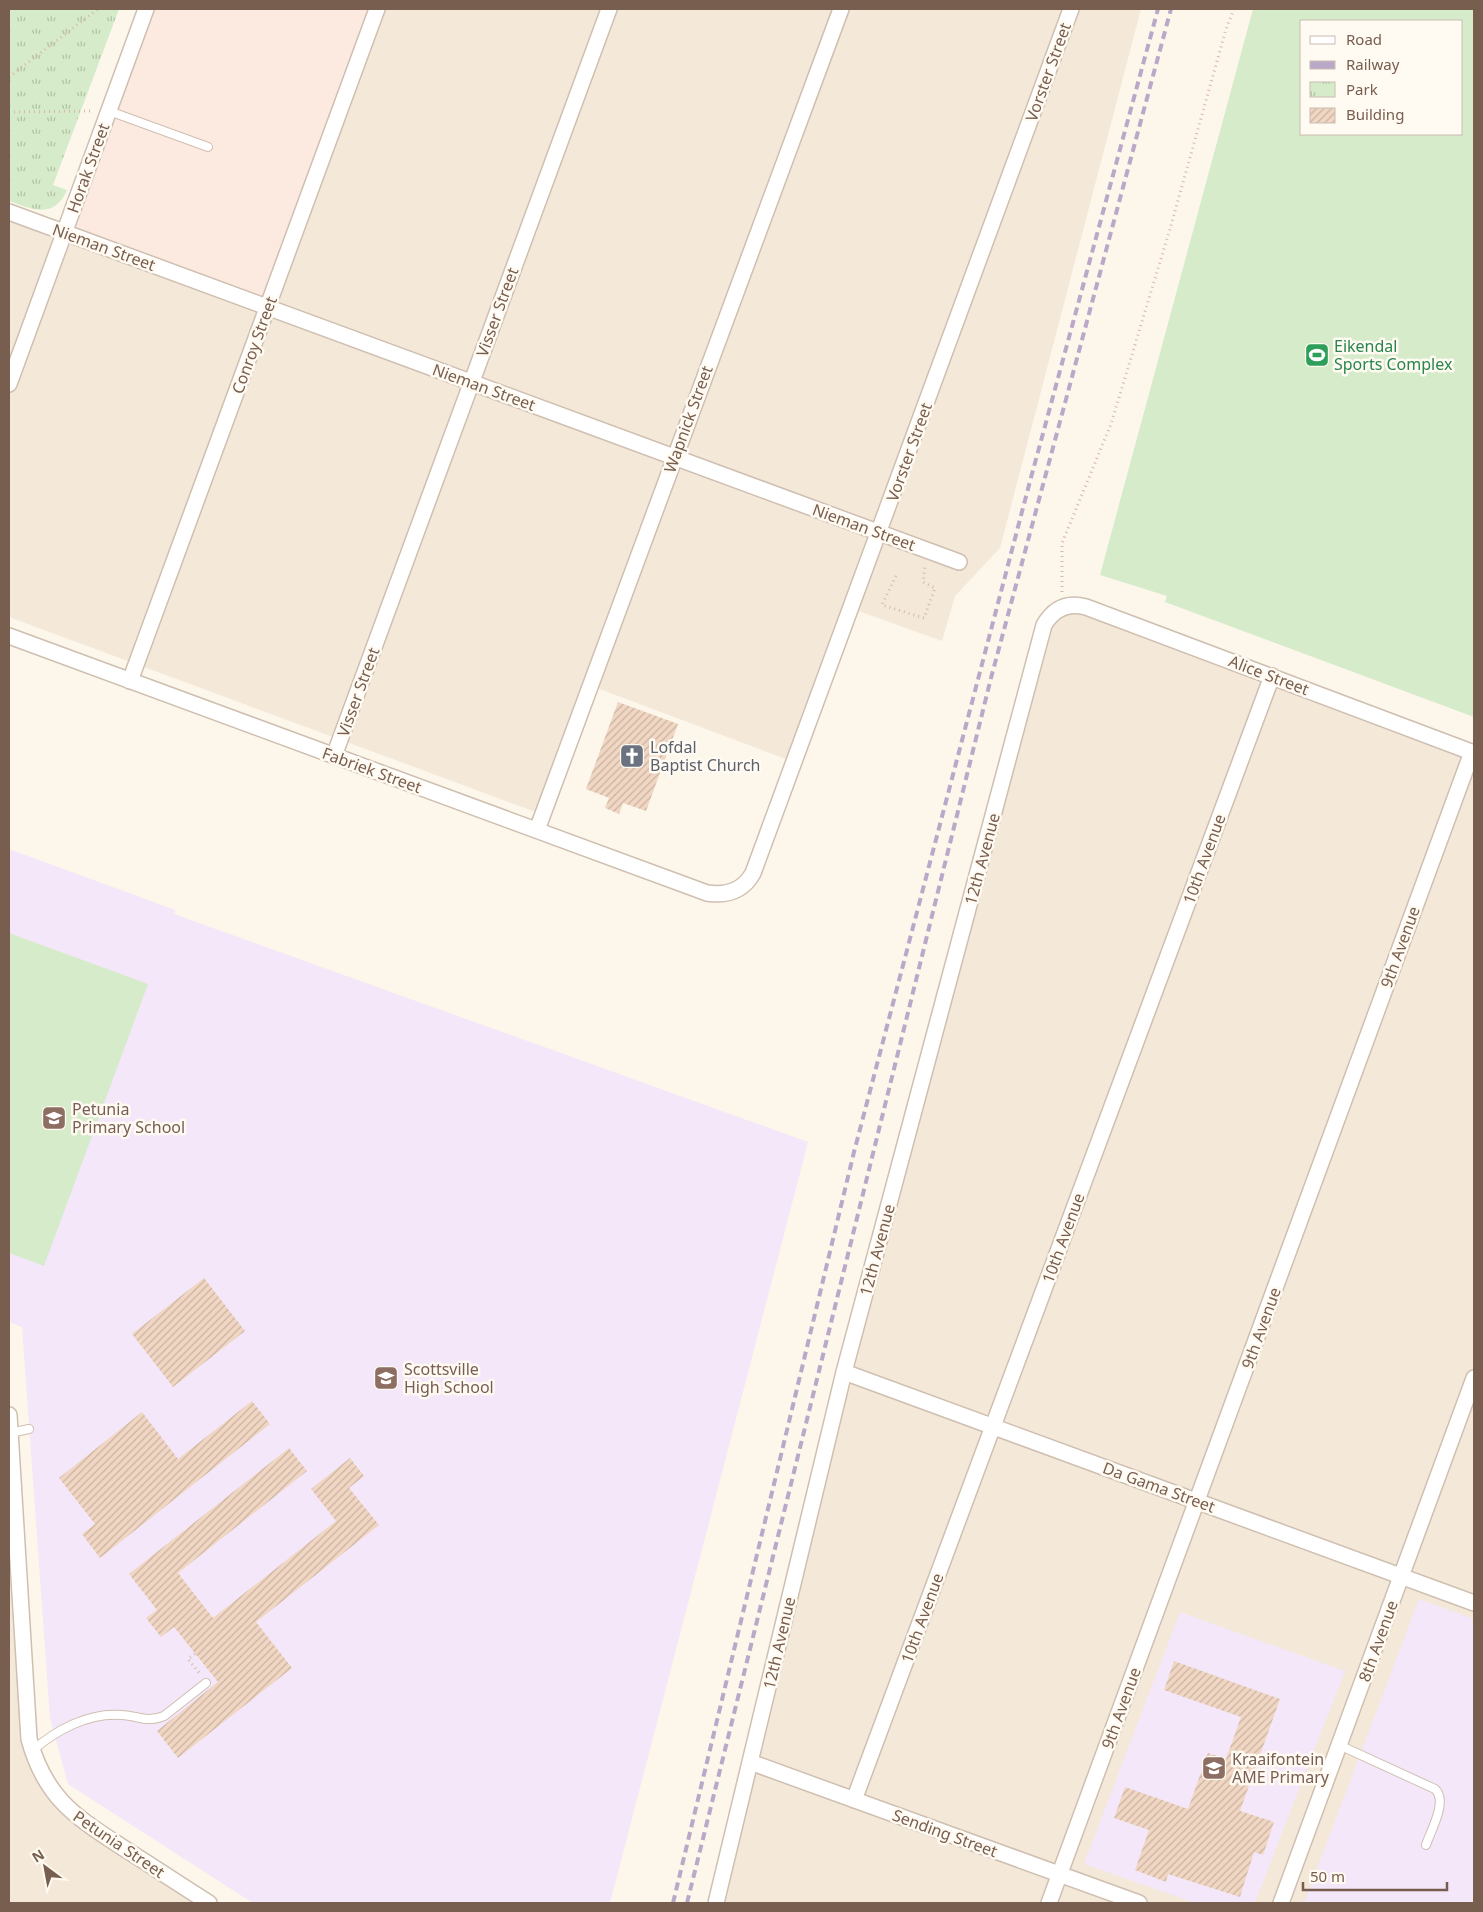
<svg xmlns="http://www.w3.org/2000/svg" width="1483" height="1912" font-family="'Noto Sans',sans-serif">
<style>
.residential{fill:#f4e9d9}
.commercial{fill:#fce9df}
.education{fill:#f3e7f9}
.grass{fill:#d6ebc9;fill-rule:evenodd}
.park{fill:url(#park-tufts)}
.building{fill:url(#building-hatch)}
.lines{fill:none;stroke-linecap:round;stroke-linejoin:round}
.lane-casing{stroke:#cfbfb0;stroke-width:10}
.street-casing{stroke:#cfbfb0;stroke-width:18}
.path{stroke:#d7baa5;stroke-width:3;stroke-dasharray:1 4;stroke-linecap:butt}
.lane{stroke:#fff;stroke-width:8}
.street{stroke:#fff;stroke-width:15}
.rail{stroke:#baa8c8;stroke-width:4;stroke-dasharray:8 5;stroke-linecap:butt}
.labels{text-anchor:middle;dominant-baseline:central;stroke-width:5;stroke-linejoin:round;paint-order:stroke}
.street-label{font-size:16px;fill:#785e4e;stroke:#fffaf2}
.leisure-label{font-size:16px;fill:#27864d;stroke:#fffaf2;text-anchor:start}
.worship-label{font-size:16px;fill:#5b616d;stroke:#fffaf2;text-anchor:start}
.education-label{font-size:16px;fill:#785e54;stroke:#fffaf2;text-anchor:start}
</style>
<defs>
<pattern id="park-tufts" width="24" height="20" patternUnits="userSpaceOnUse" patternTransform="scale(1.25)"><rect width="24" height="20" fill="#d6ebc9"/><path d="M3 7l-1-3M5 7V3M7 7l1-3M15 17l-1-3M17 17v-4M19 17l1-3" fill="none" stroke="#b2c2a5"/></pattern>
<pattern id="building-hatch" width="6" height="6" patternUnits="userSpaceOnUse" patternTransform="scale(1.25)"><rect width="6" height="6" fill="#f1d7c3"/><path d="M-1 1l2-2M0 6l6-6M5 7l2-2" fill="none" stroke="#c8b2a1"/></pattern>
</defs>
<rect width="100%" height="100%" fill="#fcf6eb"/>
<path class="residential" d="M376,9H1141L1000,548L955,596L942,641L850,608L794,762L589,685L541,814L9,617V214L65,234Z
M1069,603L1474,751V1903H718L1042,625Z
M9,1433L29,1740L47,1785L208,1903H9Z"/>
<path class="commercial" d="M148,9H376L266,307L65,234Z"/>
<path class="education" d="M9,849L175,910L174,914L808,1142L610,1903H253L68,1784L50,1718L22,1327L9,1322Z
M1419,1599L1474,1619V1903H1304Z
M1180,1612L1345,1671L1255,1903H1195L1084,1864Z"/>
<path class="grass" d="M1253,9H1474V717L1165,602L1167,596L1100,575ZM1302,21H1462V134H1302Z
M9,933L148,984L44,1266L9,1253Z"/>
<path class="park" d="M9,9H119L53,185L67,190C54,220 32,209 9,201Z"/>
<path class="building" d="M618,702L678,724L646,811L623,803L619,814L605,808L609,798L586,789Z
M204,1278L245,1331L173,1387L132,1334Z
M252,1401L270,1424L100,1558L82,1534L95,1524L59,1478L142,1412L178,1459Z
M289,1448L307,1471L178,1573L213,1618L336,1521L311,1489L350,1458L364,1476L349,1488L379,1525L256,1622L292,1668L178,1758L157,1731L218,1682L174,1627L161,1637L146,1618L157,1610L129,1574Z
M1174,1661L1280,1699L1240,1811L1274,1822L1263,1855L1254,1852L1240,1897L1168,1874L1166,1882L1135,1870L1149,1830L1114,1818L1125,1787L1188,1809L1208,1753L1226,1759L1241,1717L1164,1690Z"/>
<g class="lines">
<defs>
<path id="lane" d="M109,111L208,147
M10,1433L29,1429
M1339,1745L1435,1789C1448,1801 1431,1830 1426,1845
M32,1751C56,1730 89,1712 122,1715C139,1716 146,1723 164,1716L206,1683"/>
<path id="street" d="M9,212L959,562
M9,384L146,9
M9,636L707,893C727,896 743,891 753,873L1071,9
M130,681L377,9
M334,756L609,9
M537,830L841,9
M844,1372L1474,1603
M9,1415L29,1739C46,1801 78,1818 128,1851C155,1868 182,1886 209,1903
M750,1762L1139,1903
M854,1800L1272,676
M716,1903L844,1372L1044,625C1054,608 1068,602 1086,607L1474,753
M1049,1903L1472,752
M1281,1903L1474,1378"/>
</defs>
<use href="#lane" class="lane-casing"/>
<use href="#street" class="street-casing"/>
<path class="path" d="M9,77L98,9
M9,112L91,111
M896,576L882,605L924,618L935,588L923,582L925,566
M1062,592V543L1111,424L1170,229L1226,29L1234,9
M195,1654L188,1659L200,1674"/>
<use href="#lane" class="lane"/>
<use href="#street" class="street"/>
<path class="rail" d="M673,1903L854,1152L1029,485L1158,9
M687,1903L991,678L1171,9"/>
</g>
<defs>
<symbol id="stadium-square" viewBox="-11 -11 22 22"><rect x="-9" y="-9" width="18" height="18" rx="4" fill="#2e9e5b" stroke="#fffaf2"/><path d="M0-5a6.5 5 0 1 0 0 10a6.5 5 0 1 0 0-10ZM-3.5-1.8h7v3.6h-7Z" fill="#fff"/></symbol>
<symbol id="church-square" viewBox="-11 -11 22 22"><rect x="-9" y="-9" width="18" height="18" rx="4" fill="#6b7280" stroke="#fffaf2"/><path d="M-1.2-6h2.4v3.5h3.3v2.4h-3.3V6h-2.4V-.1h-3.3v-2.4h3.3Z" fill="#fff"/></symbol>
<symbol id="school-square" viewBox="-11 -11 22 22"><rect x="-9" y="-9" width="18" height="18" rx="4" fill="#8d6e63" stroke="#fffaf2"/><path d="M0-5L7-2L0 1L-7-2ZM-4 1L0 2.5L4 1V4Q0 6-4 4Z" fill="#fff"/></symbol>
</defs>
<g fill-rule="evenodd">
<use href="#stadium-square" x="1303" y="341" width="28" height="28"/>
<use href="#church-square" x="618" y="742" width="28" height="28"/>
<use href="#school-square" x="40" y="1104" width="28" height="28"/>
<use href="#school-square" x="372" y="1364" width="28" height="28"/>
<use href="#school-square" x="1200" y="1754" width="28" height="28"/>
</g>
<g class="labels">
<g class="street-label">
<text transform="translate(1048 72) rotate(-70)">Vorster Street</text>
<text transform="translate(88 168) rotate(-70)">Horak Street</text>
<text transform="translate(104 247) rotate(20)">Nieman Street</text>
<text transform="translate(497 312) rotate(-70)">Visser Street</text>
<text transform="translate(254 345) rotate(-70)">Conroy Street</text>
<text transform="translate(484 387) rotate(20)">Nieman Street</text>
<text transform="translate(688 419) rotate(-70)">Wapnick Street</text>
<text transform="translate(909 452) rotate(-70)">Vorster Street</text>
<text transform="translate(864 527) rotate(20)">Nieman Street</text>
<text transform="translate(1269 675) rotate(21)">Alice Street</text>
<text transform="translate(358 692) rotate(-70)">Visser Street</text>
<text transform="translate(372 770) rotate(20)">Fabriek Street</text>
<text transform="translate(982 859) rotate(-75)">12th Avenue</text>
<text transform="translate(1204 859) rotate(-70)">10th Avenue</text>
<text transform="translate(1400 947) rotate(-70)">9th Avenue</text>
<text transform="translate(1063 1238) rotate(-70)">10th Avenue</text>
<text transform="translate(877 1250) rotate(-75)">12th Avenue</text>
<text transform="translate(1261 1328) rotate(-70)">9th Avenue</text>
<text transform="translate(1159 1487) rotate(20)">Da Gama Street</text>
<text transform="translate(922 1618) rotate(-70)">10th Avenue</text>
<text transform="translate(1378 1641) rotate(-70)">8th Avenue</text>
<text transform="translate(779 1643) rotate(-77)">12th Avenue</text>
<text transform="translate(1121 1708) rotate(-70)">9th Avenue</text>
<text transform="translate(945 1833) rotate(20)">Sending Street</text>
<text transform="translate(119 1844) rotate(34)">Petunia Street</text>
</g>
<g class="leisure-label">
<text x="1334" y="346">Eikendal<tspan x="1334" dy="18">Sports Complex</tspan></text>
</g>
<g class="worship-label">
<text x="650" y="747">Lofdal<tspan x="650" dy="18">Baptist Church</tspan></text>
</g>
<g class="education-label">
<text x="72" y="1109">Petunia<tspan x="72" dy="18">Primary School</tspan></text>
<text x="404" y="1369">Scottsville<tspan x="404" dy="18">High School</tspan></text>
<text x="1232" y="1759">Kraaifontein<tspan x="1232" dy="18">AME Primary</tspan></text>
</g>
</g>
<rect width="1483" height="1912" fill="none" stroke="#785e4e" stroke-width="20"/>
<rect x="1300" y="20" width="162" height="115" fill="#fffaf2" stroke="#c9bcb0"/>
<rect x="1310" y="36" width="25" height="8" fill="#ffffff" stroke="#c9bcb0"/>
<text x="1346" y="45" font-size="15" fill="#785e4e">Road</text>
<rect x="1310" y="61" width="25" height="8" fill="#baa8c8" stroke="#c9bcb0"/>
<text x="1346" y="70" font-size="15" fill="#785e4e">Railway</text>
<rect x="1310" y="82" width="25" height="15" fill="url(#park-tufts)" stroke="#c9bcb0"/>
<text x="1346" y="95" font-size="15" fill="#785e4e">Park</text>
<rect x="1310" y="108" width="25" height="15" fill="url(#building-hatch)" stroke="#c9bcb0"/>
<text x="1346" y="120" font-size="15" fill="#785e4e">Building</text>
<g transform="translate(45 1867) rotate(328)" stroke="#fffaf2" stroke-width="4" paint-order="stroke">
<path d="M0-4L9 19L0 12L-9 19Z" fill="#785e4e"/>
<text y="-8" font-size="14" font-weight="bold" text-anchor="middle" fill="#785e4e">N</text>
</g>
<path d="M1303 1882v8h144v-8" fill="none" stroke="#785e4e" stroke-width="2.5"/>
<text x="1310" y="1882" font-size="15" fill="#785e4e" stroke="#fffaf2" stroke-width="4" paint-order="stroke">50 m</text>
</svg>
